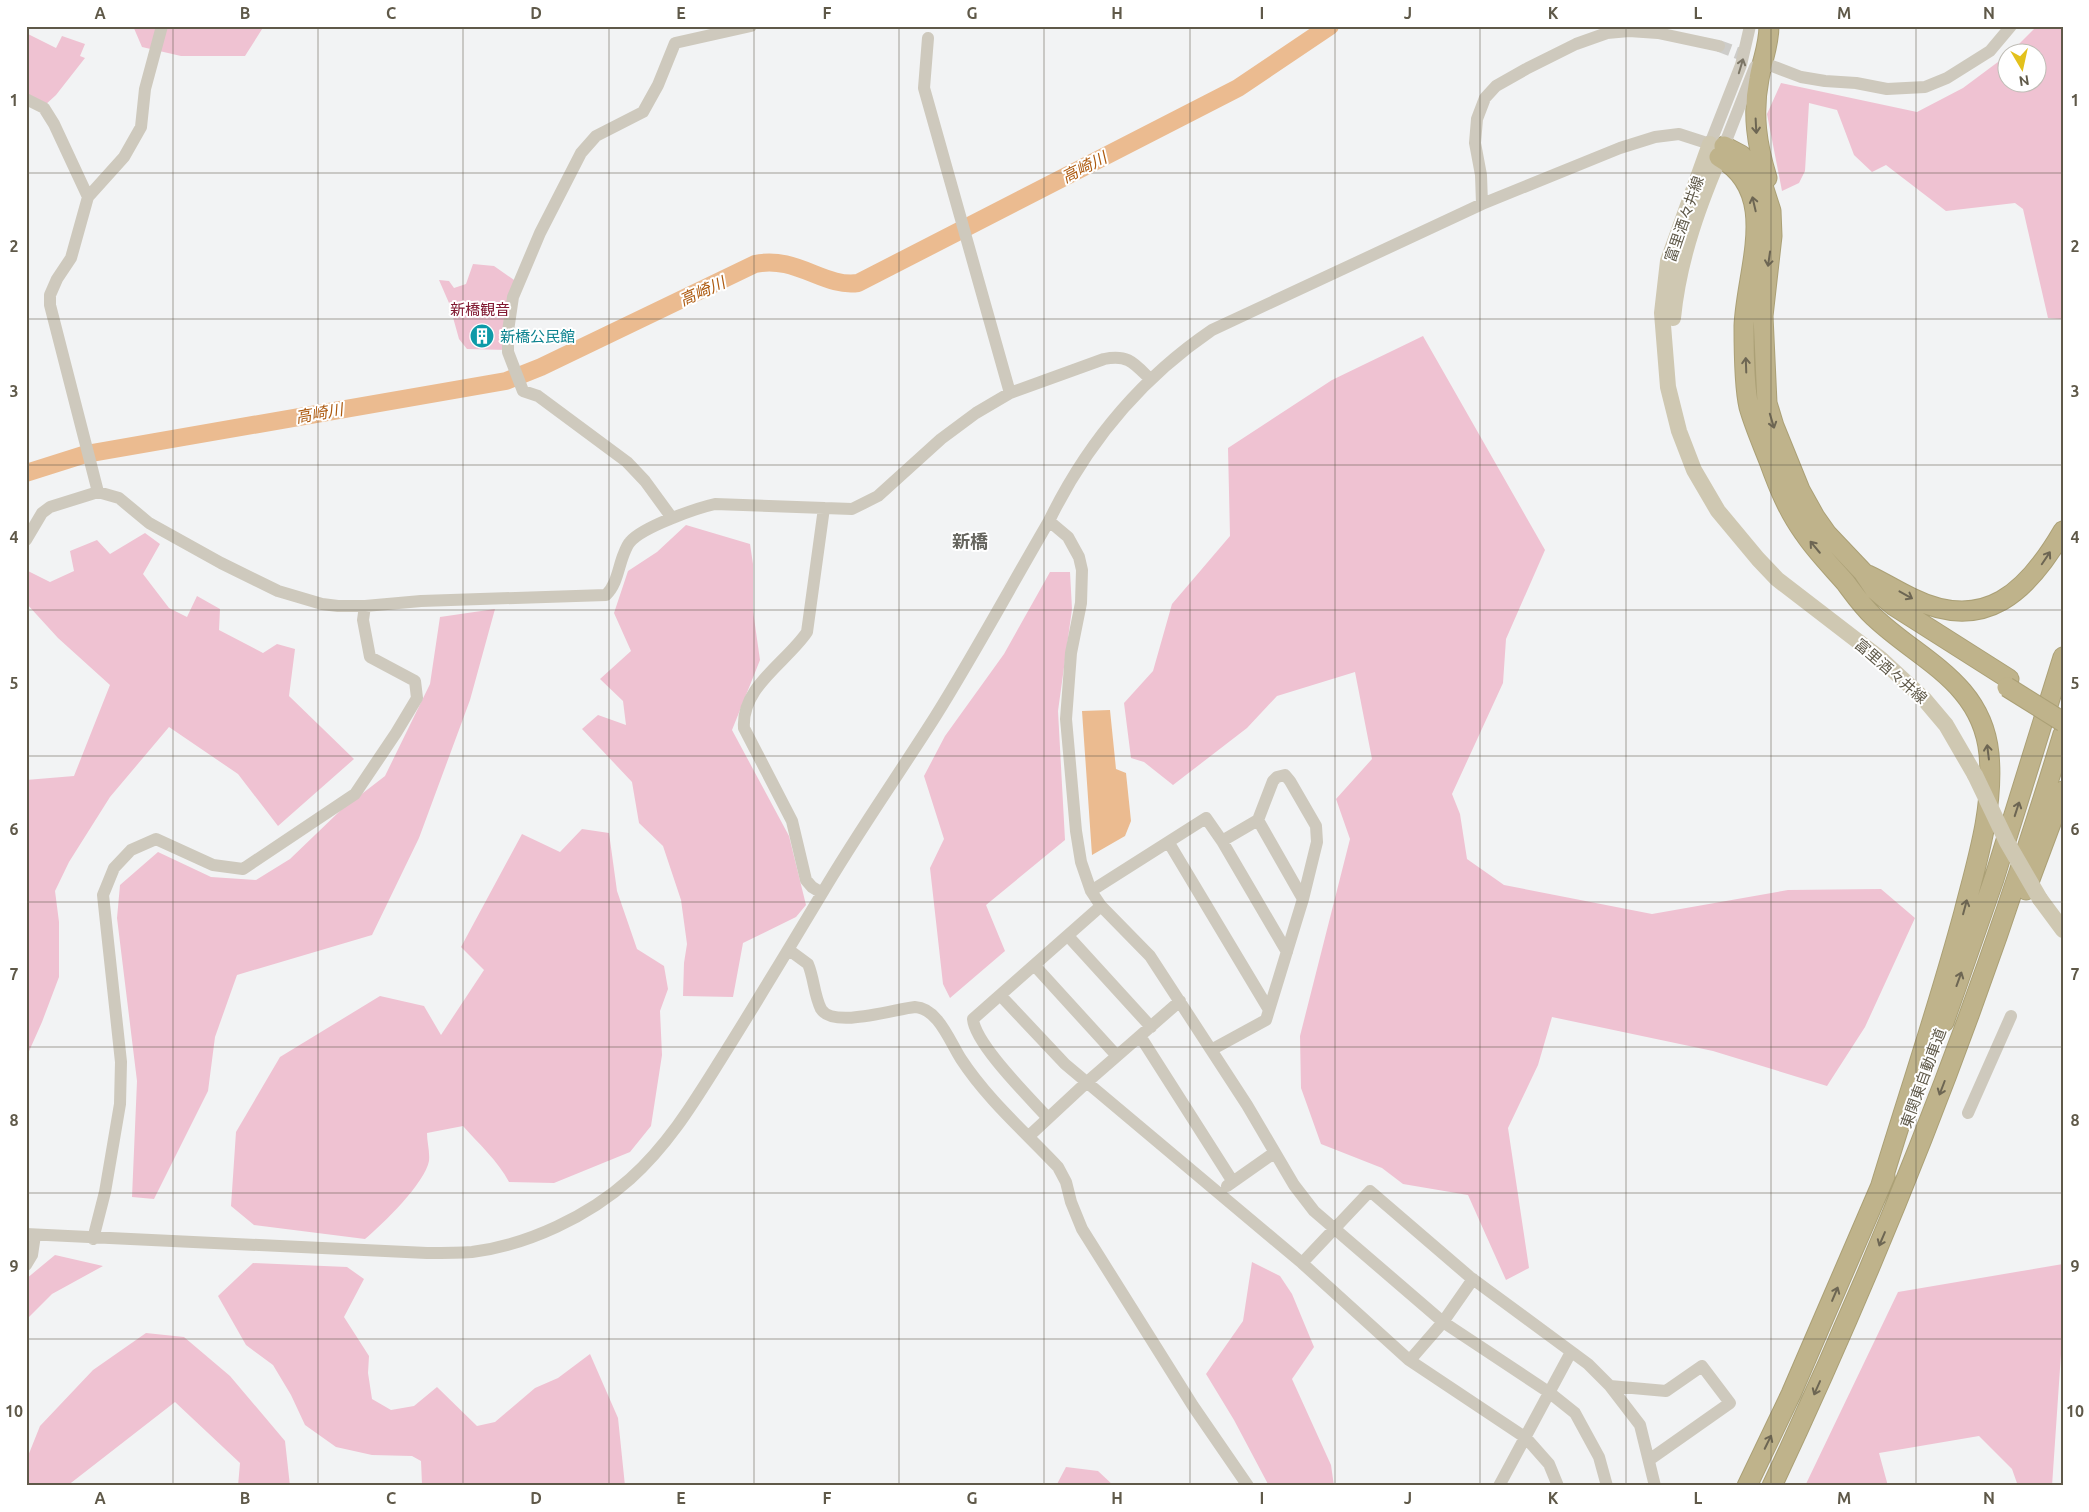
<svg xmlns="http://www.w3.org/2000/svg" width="2089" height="1512" font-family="Ubuntu,'Noto Sans JP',sans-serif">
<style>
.green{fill:#efc2d2}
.water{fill:#ebbb90}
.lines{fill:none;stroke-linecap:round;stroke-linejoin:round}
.river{stroke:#ebbb90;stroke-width:18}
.minor-tunnel{stroke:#cdccc9;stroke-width:12;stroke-dasharray:12 6;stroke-linecap:butt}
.highway-casing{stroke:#aba076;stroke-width:21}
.minor{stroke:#cec9bd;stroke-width:12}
.major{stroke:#cfc8b2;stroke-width:16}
.highway{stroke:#bfb38b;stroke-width:19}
.highway-bridge-casing{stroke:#aba076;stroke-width:21;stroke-linecap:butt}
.major-bridge{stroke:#cfc8b2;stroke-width:16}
.highway-bridge{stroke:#bfb38b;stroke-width:19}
.oneway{stroke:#7b7566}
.oneway2{stroke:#6d6653}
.grid{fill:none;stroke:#5f5949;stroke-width:1;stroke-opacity:0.55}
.labels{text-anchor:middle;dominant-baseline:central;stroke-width:4;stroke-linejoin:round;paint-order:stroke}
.street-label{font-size:15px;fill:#5f5949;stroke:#fff}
.park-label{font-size:15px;fill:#811931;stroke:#fff}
.culture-label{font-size:15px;fill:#0d838f;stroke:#fff;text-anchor:start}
.water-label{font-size:16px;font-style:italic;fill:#ad5a0f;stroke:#fff}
.quarter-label{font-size:18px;font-weight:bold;fill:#66655e;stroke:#fff}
.neatline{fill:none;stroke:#5f5949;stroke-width:2}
.grid-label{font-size:16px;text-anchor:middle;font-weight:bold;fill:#5f5949}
</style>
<rect width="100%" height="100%" fill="#f2f3f4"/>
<path class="green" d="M133,26H264L245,56H181L142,47Z
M2037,26H2063V319L2048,318L2023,209L2015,203L1946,211L1886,165L1872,172L1854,155L1837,110L1809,103L1805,171L1799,183L1782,191L1767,114L1781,83L1917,112L1963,88L2006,56V82H2036V52H2011Z
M26,33L56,48L62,36L85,44L80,56L85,58L56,95L44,106L26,97Z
M473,264L494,266L517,282L507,350L467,349L459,339L449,303L439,280L449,281L454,288L466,284Z
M1423,336L1545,550L1506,639L1503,683L1452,794L1460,814L1467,859L1504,885L1652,914L1788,890L1881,889L1915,918L1865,1027L1827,1086L1713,1051L1552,1017L1538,1065L1508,1128L1529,1268L1506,1280L1468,1195L1403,1184L1382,1168L1321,1144L1301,1088L1300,1036L1350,839L1336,799L1372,759L1355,672L1277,696L1247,728L1173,785L1144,762L1131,758L1124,703L1153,671L1172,604L1230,536L1228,448L1332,380Z
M686,525L750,544L753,564V611L760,660L732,730L789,836L806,905L796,917L743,943L733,997L683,996L684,963L687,944L681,900L663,846L639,823L632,782L582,729L598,715L626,725L623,701L600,679L631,651L614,613L628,571L657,552Z
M145,533L160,544L143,574L169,608L187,617L197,596L220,609L219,630L263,653L277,644L295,649L289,696L354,759L278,826L238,774L169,727L110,797L69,862L55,891L59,922V977L42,1022L26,1058V780L74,776L110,685L58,638L26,603V570L50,582L74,571L70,551L97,540L110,554Z
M1050,572H1070L1072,609L1058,711L1065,840L986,905L1005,951L950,998L943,984L930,868L944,839L924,776L945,736L1004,654Z
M495,609L470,700L419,838L372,935L237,975L215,1037L208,1091L154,1199L132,1197L137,1081L117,918L120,885L158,852L211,877L256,880L290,859L341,810L385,776L430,684L440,617Z
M582,829L609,833L617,891L637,949L664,966L668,989L660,1011L662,1055L651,1126L630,1152L554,1183L509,1182C498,1161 479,1144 463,1126L427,1133C427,1142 430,1152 429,1161C425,1183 383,1224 365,1239L254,1225L231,1206L236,1132L280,1057L380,996L424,1006L441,1035L484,970L461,947L522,834L560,852Z
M55,1255L103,1266L52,1294L26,1320V1279Z
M1252,1262L1280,1276L1292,1294L1314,1347L1292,1379L1331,1465L1334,1486H1269L1234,1420L1206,1374L1243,1321Z
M253,1263L347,1267L364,1279L344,1317L369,1356L368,1373L372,1399L391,1410L414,1406L437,1387L477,1426L495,1422L535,1388L558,1378L590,1354L618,1418L625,1486H420L422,1484L421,1461L412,1456L372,1455L336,1447L305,1425L291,1395L273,1365L246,1345L218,1296Z
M2063,1264V1352L2061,1354L2052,1486H2018L2012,1469L1979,1436L1879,1453L1888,1486H1805L1898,1292Z
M146,1333L184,1337L230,1376L285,1441L290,1486H238L240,1463L175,1402L67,1486H26V1461L40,1426L93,1370Z
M1066,1467L1098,1471L1114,1486H1056Z"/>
<path class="water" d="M1110,710L1116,769L1126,773L1131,821L1125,836L1092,855L1082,711Z"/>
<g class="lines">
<path class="river" d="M26,473L86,454L506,381L541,367L755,264C796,255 824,288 858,283L1238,88L1330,26"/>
<path class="minor-tunnel" d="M1719,46L1770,65"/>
<defs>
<path id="highway" d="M1724,146L1741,155L1755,170L1763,186L1771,211L1772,236L1763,316L1767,403L1774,426L1800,490L1815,517L1827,534L1863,572L1875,590L1894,606L2009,679
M1719,157C1782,192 1746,270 1744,326C1744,348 1744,386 1749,407C1754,425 1762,443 1769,461C1778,486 1788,511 1804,533C1816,551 1831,566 1845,582C1854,594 1863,607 1874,617C1919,660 1982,682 1989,754C1994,808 1977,861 1964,912C1939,1005 1908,1096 1880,1188
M1767,178C1757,145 1752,114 1759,79C1762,61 1769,45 1769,26
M1868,575C1883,582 1897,591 1912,598C1985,634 2028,591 2063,531
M2026,890L2063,791
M1944,1022L1994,879L2063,657
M1747,1486L1791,1394L1885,1176
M1772,1486C1887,1242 1985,992 2063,734"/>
</defs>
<use href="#highway" class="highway-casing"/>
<path class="minor" d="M928,38L924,88L1010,393
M1772,66L1801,77L1825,81L1856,83L1887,89L1925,87L1947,78L1990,51L2011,26
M26,99L44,108L54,124L88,197
M1710,144L1741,65L1750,26
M1482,204L1481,175L1475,143L1477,119L1485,98L1496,86L1526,69L1576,44L1607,33L1629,31L1658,33L1719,46
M98,492L50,305V295L57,279L71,258L88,197L124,157L141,127L145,89L162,26
M672,518L645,481L627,462L538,396L523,391L508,352V331L513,297L540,233L581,153L596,136L643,112L658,85L675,43L751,26
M1049,521L1068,537L1079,557L1082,570L1081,603L1071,653L1066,719L1076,831L1081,862L1091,891L1101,906L1150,956L1247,1105L1294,1185L1314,1211L1443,1322L1550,1393L1575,1413L1599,1457L1607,1486
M26,540L42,513L50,507L98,492L119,498L149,523L221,563L278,591L322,604L338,606H365L421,601L606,595C617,584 618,569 623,556C625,551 627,545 630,542C642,527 697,508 715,504L852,509L878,496L941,439L976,413L1010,393L1104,359C1128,354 1134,363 1150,379
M1258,820L1303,899
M1222,841L1287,952
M1169,843L1269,1010
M1091,891L1206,818L1222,841L1258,820L1273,781L1277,777L1285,775L1290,781L1316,826L1317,842L1303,899L1266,1020L1211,1050
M822,893L812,887L806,880L792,821L744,728C741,687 787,662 807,632L824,508
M1068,936L1151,1027
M789,950L808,964C814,978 814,995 821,1009C833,1029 895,1009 915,1007C938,1008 950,1042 961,1059C987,1099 1025,1132 1058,1167L1066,1182L1071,1202L1082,1229L1193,1406L1248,1486
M1035,966L1117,1056
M1000,995L1065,1064L1302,1263L1409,1360L1526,1438L1549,1464L1558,1486
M1140,1036L1233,1182
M1968,1113L2011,1016
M1048,1118C1030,1098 975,1044 973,1019L1101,906
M1029,1136L1086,1083L1180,1001
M1227,1186L1274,1153
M26,1234L427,1253C442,1253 457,1253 472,1252C528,1245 589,1216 630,1179C669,1144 694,1102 721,1059C755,1005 788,950 821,895C856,835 897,777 935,717C975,653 1011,586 1049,521C1087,443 1140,379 1212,330L1482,204L1620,148L1655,137L1679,134L1710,144L1724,146L1755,67
M93,1239L105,1192L120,1104L121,1062L103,895L114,868L131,850L156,839L213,865L243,869L355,794L396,733L417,698L415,681L370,657L363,620L365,606
M1302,1263L1370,1191L1470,1277L1588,1364L1610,1386L1640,1425L1655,1486
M26,1265L32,1255L35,1235
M1410,1360L1443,1322L1473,1279
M1610,1386L1666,1391L1702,1366L1730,1403L1649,1460
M1499,1486L1571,1352"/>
<path class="major" d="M1710,144L1668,261L1662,313L1668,387L1679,431L1694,470L1718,511L1758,559L1777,579L1881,659L1924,699L1946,725L1975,775
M1673,318C1679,257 1700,201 1724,146
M2040,899L2063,930"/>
<use href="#highway" class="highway"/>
<defs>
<path id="highway-bridge" d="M2007,687L2063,722"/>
</defs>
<use href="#highway-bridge" class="highway-bridge-casing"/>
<path class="major-bridge" d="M1975,775L2007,842L2040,899"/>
<use href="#highway-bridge" class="highway-bridge"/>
</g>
<defs><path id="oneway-shaft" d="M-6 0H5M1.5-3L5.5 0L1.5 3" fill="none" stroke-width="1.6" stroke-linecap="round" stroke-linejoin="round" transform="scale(1.25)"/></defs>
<use class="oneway" href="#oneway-shaft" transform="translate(1741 66) rotate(-73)"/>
<g class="oneway2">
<use href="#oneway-shaft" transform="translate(1756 126) rotate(87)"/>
<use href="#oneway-shaft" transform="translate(1754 204) rotate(-103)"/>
<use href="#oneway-shaft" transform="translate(1769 259) rotate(98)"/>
<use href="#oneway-shaft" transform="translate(1746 365) rotate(-92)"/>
<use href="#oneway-shaft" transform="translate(1772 421) rotate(73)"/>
<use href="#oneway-shaft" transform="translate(1815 547) rotate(-130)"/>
<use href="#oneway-shaft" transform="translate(2046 558) rotate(-56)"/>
<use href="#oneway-shaft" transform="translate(1906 595) rotate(29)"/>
<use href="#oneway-shaft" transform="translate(1988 752) rotate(-97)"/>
<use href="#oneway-shaft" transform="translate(2017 809) rotate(-72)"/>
<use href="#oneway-shaft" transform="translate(1965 907) rotate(-75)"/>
<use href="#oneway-shaft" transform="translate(1959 979) rotate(-70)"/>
<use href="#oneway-shaft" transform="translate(1942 1088) rotate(111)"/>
<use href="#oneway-shaft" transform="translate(1882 1239) rotate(113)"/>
<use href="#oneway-shaft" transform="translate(1835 1294) rotate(-67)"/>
<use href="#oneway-shaft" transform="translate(1817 1388) rotate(114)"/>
<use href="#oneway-shaft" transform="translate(1768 1442) rotate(-64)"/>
</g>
<path class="grid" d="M173,26V1486M318,26V1486M463,26V1486M609,26V1486M754,26V1486M899,26V1486M1044,26V1486M1190,26V1486M1335,26V1486M1480,26V1486M1626,26V1486M1771,26V1486M1916,26V1486M26,173H2063M26,319H2063M26,465H2063M26,610H2063M26,756H2063M26,902H2063M26,1047H2063M26,1193H2063M26,1339H2063"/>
<defs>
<symbol id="building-disc" viewBox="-11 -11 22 22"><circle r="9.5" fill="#0f9aa8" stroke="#fff"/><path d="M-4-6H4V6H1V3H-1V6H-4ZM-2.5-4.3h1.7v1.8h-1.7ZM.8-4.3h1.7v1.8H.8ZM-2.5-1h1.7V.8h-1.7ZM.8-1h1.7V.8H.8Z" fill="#fff"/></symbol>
</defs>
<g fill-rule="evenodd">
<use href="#building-disc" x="468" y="322" width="28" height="28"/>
</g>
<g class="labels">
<g class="street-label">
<text transform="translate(1684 219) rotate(-71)">富里酒々井線</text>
<text transform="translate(1891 671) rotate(41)">富里酒々井線</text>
<text transform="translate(1923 1078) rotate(-70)">東関東自動車道</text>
</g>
<g class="park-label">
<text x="480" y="309">新橋観音</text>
</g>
<g class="culture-label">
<text x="500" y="336">新橋公民館</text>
</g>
<g class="water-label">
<text transform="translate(1084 167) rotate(-27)">高崎川</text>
<text transform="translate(702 291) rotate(-24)">高崎川</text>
<text transform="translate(319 413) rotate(-10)">高崎川</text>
</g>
<g class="quarter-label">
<text x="970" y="541">新橋</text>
</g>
</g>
<rect width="2089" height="1512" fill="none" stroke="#ffffff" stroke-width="55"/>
<g transform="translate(2022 68) rotate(171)"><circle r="24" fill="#ffffff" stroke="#bfbdb6"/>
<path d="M0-4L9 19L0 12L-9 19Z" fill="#e3c11c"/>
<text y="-8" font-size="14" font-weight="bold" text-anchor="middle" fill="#5f5949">N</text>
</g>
<rect x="28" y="28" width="2034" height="1456" class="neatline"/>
<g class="grid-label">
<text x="100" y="19">A</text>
<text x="245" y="19">B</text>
<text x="391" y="19">C</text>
<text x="536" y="19">D</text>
<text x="681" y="19">E</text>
<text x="827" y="19">F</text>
<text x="972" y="19">G</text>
<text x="1117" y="19">H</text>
<text x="1262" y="19">I</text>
<text x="1408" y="19">J</text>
<text x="1553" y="19">K</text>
<text x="1698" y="19">L</text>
<text x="1844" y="19">M</text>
<text x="1989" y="19">N</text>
<text x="14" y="106">1</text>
<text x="2075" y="106">1</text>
<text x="14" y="252">2</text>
<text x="2075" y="252">2</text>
<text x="14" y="397">3</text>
<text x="2075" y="397">3</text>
<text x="14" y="543">4</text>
<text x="2075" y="543">4</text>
<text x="14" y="689">5</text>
<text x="2075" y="689">5</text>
<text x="14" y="835">6</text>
<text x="2075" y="835">6</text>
<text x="14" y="980">7</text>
<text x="2075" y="980">7</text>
<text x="14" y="1126">8</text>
<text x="2075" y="1126">8</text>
<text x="14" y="1272">9</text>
<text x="2075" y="1272">9</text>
<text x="14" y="1417">10</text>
<text x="2075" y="1417">10</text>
<text x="100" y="1504">A</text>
<text x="245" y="1504">B</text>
<text x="391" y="1504">C</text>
<text x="536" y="1504">D</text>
<text x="681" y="1504">E</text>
<text x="827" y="1504">F</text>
<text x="972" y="1504">G</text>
<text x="1117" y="1504">H</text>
<text x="1262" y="1504">I</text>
<text x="1408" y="1504">J</text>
<text x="1553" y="1504">K</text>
<text x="1698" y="1504">L</text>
<text x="1844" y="1504">M</text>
<text x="1989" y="1504">N</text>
</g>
</svg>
